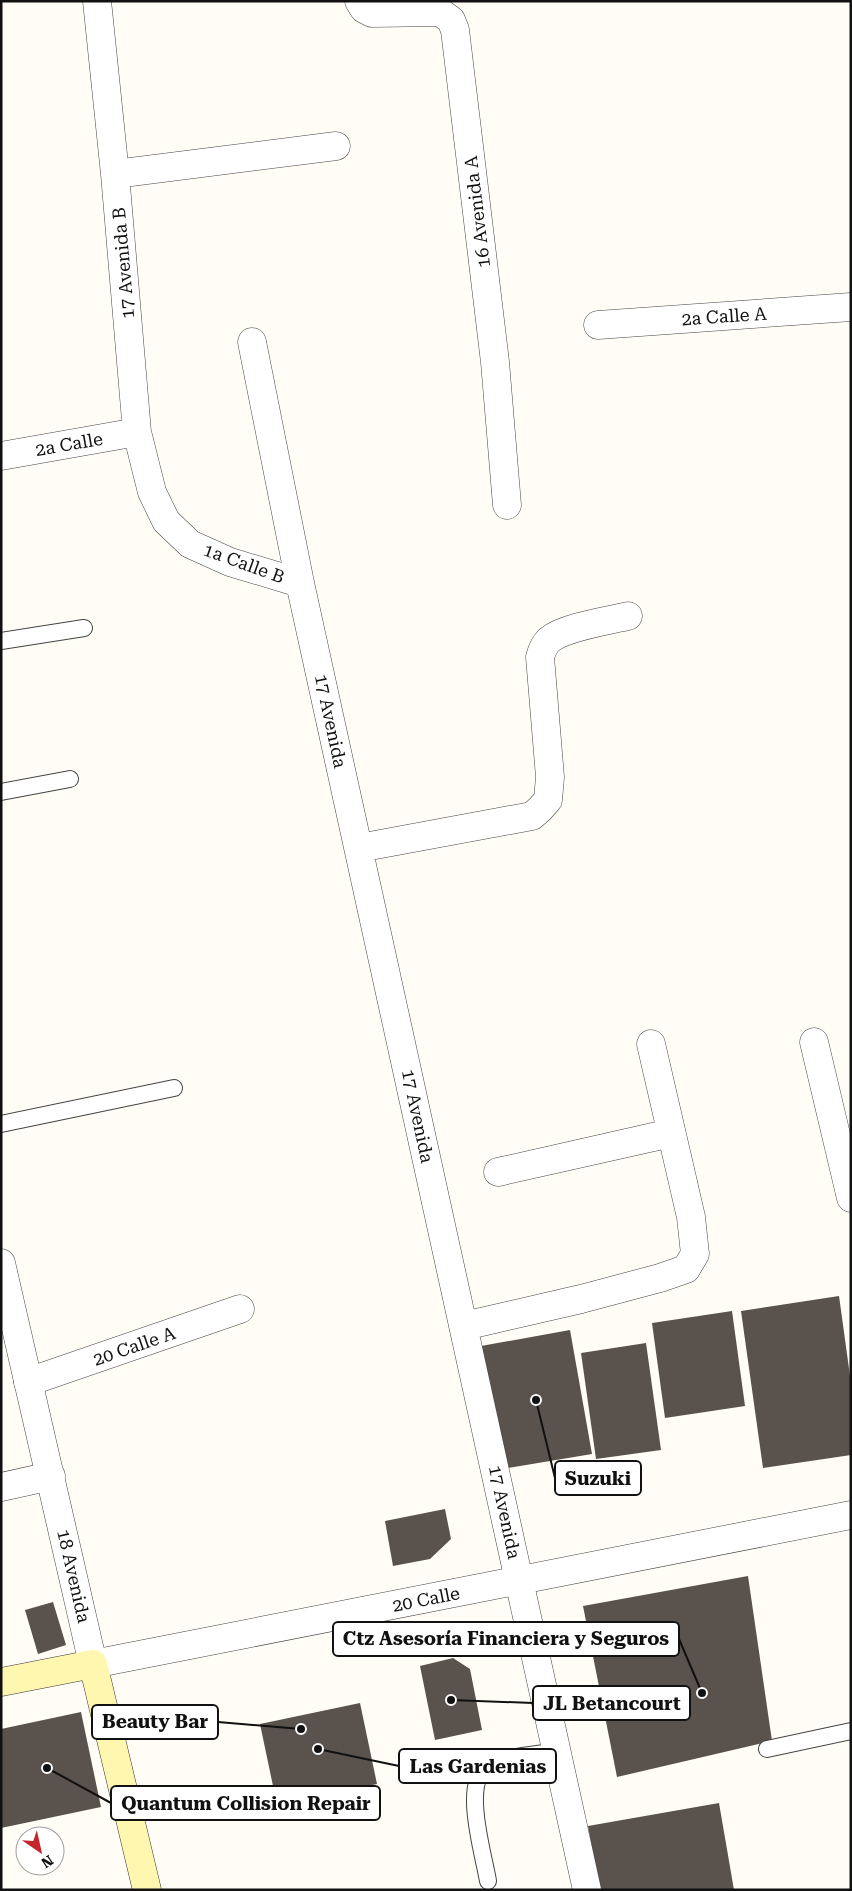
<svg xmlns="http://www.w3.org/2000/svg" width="852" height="1891" font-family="'Roboto Serif',serif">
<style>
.building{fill:#5a524d}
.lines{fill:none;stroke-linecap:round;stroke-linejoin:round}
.service-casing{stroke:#444;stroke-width:18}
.minor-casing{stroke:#444;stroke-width:29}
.tertiary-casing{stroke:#444;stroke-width:29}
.secondary-casing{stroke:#333;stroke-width:29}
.service{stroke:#fff;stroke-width:16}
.minor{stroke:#fff;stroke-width:28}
.tertiary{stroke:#fff;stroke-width:28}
.secondary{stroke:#fff6b0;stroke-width:28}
.labels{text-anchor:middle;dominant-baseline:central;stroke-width:5;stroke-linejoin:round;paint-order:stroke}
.street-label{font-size:18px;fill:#111;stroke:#fff}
.leader{fill:none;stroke:#111;stroke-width:2}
.callout-dot{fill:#111;stroke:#fff;stroke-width:2}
.callout{fill:#fff;stroke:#111;stroke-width:2}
.callout-label{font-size:19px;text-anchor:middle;font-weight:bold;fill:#111}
</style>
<rect width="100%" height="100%" fill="#fffdf5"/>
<path class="building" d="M839,1296L851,1383V1455L763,1468L741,1311Z
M732,1311L745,1406L665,1418L652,1323Z
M570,1330L592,1454L502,1469L481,1346Z
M646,1343L661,1450L596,1459L581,1353Z
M445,1509L451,1539L430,1559L393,1566L385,1521Z
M748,1576L772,1741L617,1777L583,1606Z
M53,1602L66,1645L38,1654L25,1610Z
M453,1658L470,1669L482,1730L435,1740L420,1666Z
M360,1703L377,1784L277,1805L260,1724Z
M81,1712L101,1807L1,1828V1729Z
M719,1803L734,1890H599L588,1826Z"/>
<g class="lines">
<defs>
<path id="service" d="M1,641L84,628
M1,792L70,779
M1,1124L174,1088
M767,1749L851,1731
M488,1881C484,1856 462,1784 486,1768C506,1755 535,1755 557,1751"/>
<path id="minor" d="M97,1L115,174L137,432L152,492L166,521L190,544L230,562L300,583
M359,1L364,9L372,13L440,12L451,20L455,30L495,362L507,505
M115,174L336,146
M598,325L851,307
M252,342L300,583L587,1890
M1,456L137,432
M359,848L532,816L540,809L548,800L550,777L540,657C542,650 544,645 549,640C565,627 607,621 628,616
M814,1042L851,1198
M498,1172L671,1133
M464,1326L581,1299L660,1278L686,1269L695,1254L691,1217L651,1044
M28,1382L240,1309
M1,1487L51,1476"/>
<path id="tertiary" d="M1,1263L93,1664L851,1515"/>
<path id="secondary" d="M1,1682L93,1664L147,1890"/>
</defs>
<use href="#service" class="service-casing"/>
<use href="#minor" class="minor-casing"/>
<use href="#tertiary" class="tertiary-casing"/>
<use href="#secondary" class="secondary-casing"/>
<use href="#service" class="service"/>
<use href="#minor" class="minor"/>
<use href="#tertiary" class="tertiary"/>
<use href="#secondary" class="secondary"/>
</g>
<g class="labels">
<g class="street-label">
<text transform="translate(477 212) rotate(-97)">16 Avenida A</text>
<text transform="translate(123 263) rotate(-95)">17 Avenida B</text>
<text transform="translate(724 316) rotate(-4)">2a Calle A</text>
<text transform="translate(69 444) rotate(-10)">2a Calle</text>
<text transform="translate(244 563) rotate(20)">1a Calle B</text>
<text transform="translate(331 721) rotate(78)">17 Avenida</text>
<text transform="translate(418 1116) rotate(78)">17 Avenida</text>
<text transform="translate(134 1346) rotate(-19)">20 Calle A</text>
<text transform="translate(505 1512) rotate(78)">17 Avenida</text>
<text transform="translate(74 1576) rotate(77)">18 Avenida</text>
<text transform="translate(426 1599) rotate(-11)">20 Calle</text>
</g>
</g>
<path class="leader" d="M536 1400L555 1478M702 1693L679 1639M451 1700L533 1703M301 1729L218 1722M318 1749L399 1766M47 1768L111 1803"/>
<g class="callout-dot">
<circle cx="536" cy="1400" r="5"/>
<circle cx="702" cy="1693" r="5"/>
<circle cx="451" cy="1700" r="5"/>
<circle cx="301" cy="1729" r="5"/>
<circle cx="318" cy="1749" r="5"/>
<circle cx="47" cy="1768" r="5"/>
</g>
<g class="callout">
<rect x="555" y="1461" width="86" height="34" rx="5"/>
<rect x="333" y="1622" width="346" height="34" rx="5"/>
<rect x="533" y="1686" width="157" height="34" rx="5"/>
<rect x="92" y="1705" width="126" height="34" rx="5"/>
<rect x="399" y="1749" width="157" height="34" rx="5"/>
<rect x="111" y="1786" width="269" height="34" rx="5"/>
</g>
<g class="callout-label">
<text x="598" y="1485">Suzuki</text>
<text x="506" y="1645">Ctz Asesoría Financiera y Seguros</text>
<text x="612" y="1710">JL Betancourt</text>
<text x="155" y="1728">Beauty Bar</text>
<text x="478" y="1773">Las Gardenias</text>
<text x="246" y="1810">Quantum Collision Repair</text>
</g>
<rect width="852" height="1891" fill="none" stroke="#111111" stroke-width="5"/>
<g transform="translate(40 1851) rotate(146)"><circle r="24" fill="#ffffff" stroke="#a0a0a0"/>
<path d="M0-4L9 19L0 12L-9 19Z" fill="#c4262e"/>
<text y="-8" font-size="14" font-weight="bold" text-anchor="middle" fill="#111111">N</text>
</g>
</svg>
